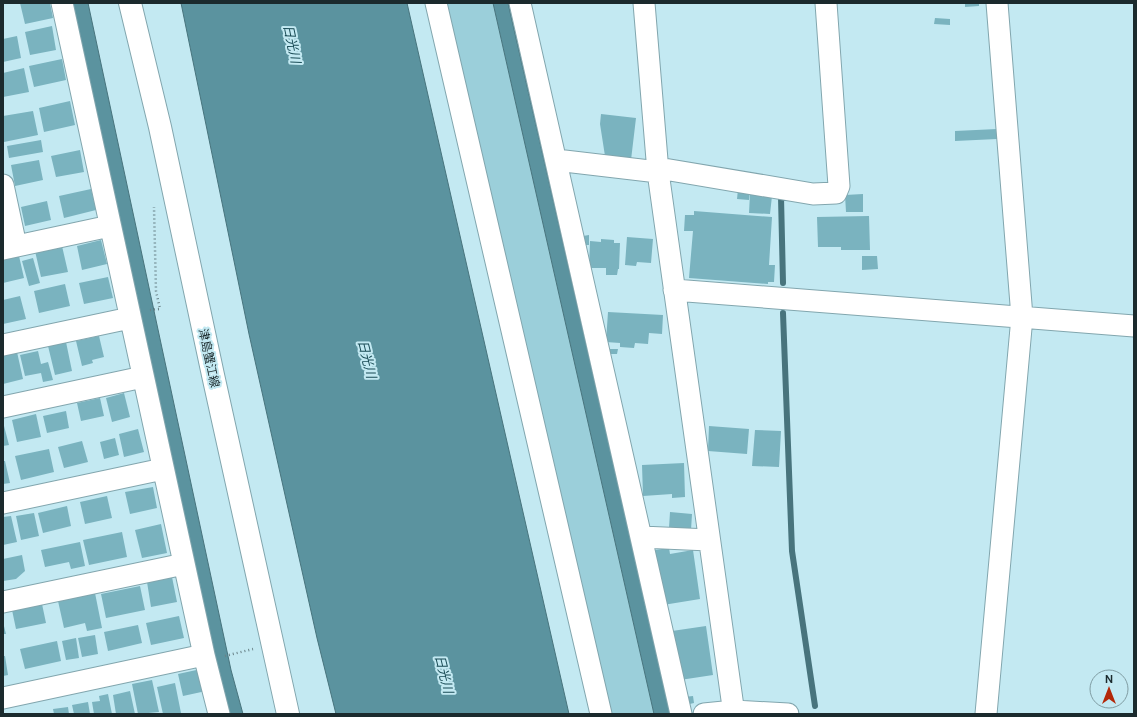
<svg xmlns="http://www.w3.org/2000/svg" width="1137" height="717" font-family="'DM Sans','Noto Sans JP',sans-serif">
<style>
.green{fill:#9bcfda}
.water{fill:#5b939f;stroke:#48747d}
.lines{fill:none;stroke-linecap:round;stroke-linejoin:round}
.stream{stroke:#48747d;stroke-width:6}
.building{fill:#7ab3bf}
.minor-casing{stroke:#82a6ae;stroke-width:23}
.major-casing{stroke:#82a6ae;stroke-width:24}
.path{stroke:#698288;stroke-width:2.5;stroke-dasharray:1 3;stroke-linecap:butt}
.minor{stroke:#fff;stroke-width:21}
.major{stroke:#fff;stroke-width:22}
.labels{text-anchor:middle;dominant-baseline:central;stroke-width:4;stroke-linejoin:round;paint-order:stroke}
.street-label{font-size:12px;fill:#1b2a2d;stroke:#c3e9f2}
.water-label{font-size:13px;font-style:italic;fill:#184a54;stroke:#c3e9f2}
</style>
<rect width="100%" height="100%" fill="#c3e9f2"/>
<path class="green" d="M441,3H493L654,714H605Z"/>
<path class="water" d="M70,3H88L231,670L243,714H226Z
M181,3H407L569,714H336L317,638L249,334Z
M493,3H508L671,714H654Z"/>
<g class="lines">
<path class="stream" d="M783,283L781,197L786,198
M783,313L792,551L815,706"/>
</g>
<path class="building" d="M20,3H50L53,18L25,24Z
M965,3H979V6L965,7Z
M935,18L950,19V25L934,24Z
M52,26L56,50L30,55L25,32Z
M17,36L21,58L3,62V39Z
M62,59L66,80L34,87L29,66Z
M24,68L29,92L3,97V73Z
M70,101L75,125L44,132L39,108Z
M33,111L38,135L4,142L3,116Z
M601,114L636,118L631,160L605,156L600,124Z
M997,129V139L955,141V131Z
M41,140L43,152L9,158L7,146Z
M80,150L84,172L56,177L51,156Z
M39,160L43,180L15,186L11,165Z
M91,189L96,210L64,218L59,196Z
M738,189L750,190L749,200L737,199Z
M750,194L772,196L770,214L749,213Z
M863,194V212H846L845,195Z
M47,201L51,220L25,226L21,207Z
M694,211L772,217L769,265H775L774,282H768V284L689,278L693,231H684L685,215H694Z
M869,216L870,250H841V247H818L817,217Z
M589,235V245H584L583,236Z
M627,237L653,239L651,263L637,262L636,266L625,265Z
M601,239L614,240V243H620L619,269H618L617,275H606V268H589L590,241L601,242Z
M101,240L107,264L82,270L77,246Z
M62,246L68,272L41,277L35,251Z
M19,256L24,278L3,283V260Z
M862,256H877L878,269L862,270Z
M33,258L40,283L29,286L22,261Z
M108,277L113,298L84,304L79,283Z
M65,284L70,306L39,313L34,291Z
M20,296L26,319L3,324V300Z
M608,312L663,315L662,334L649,333L648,344L635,343L634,348L620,347V343L606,342Z
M99,336L104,357L92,360L93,363L82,366L76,341Z
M66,342L72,371L55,375L48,346Z
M610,349H618L617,354H609Z
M38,351L41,364L48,362L53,380L43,382L41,373L25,376L20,355Z
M17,352L23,379L3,384V355Z
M124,393L130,417L112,422L106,398Z
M100,398L104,416L81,421L77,403Z
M66,411L69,428L47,433L43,416Z
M36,414L41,437L17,442L12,420Z
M3,422L9,445L3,446Z
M709,426L749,429L747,454L708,451Z
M138,429L144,452L124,457L119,434Z
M755,430L781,431L779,467L752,466Z
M115,438L119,455L104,459L100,442Z
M82,441L88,462L64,468L58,447Z
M49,449L54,472L21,480L15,456Z
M3,461H5L10,483L3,484Z
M684,463L685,497L672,498V494L643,496L642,465Z
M153,487L157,508L130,514L125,492Z
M107,496L112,518L85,524L80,502Z
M67,506L71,526L43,533L38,513Z
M670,512L692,514L691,530L669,528Z
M34,513L39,536L21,540L16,516Z
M11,516L17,542L3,545V517Z
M161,524L167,553L142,558L135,530Z
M122,532L127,557L89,565L83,540Z
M80,542L85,566L71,569L69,562L45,567L41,550Z
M669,548L670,554L693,550L700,599L663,605L655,550Z
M22,555L25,571L16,579L3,581V559Z
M172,577L177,602L151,607L147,582Z
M140,586L145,610L106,618L101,594Z
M95,593L102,628L87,631L85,623L64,628L58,601Z
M42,604L46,623L16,629L12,610Z
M179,616L184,638L151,645L146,623Z
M3,622L6,634H3Z
M138,625L142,643L108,651L104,632Z
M706,626L713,675L680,680L672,631Z
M95,635L98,654L82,657L78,638Z
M76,638L79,658L66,660L62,641Z
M57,641L61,661L25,669L20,649Z
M3,656H5L8,675L3,676Z
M201,669L206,691L183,696L178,674Z
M152,680L159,712L138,714L132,684Z
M175,683L181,713L163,714L157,687Z
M130,691L135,714H116L113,695Z
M108,694L112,714H94L92,702L100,701L99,696Z
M693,696L694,703L685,705L684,697Z
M88,702L90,714H74L72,705Z
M68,707L69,714H54L53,709Z"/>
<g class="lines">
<defs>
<path id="minor" d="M62,3L204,655L219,714
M436,3L601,714
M520,3L681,714
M644,3L658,172L734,714
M556,160L658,172
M658,168L813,194L836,193L839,186L826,3
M3,185L16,246
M3,249L110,226
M674,290L1134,326
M3,345L130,318
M3,407L143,377
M3,503L163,469
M641,537L709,540
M3,602L184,564
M3,698L204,655
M704,714L734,711L788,714
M986,714L1022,317L997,3"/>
<path id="major" d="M130,3L160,127L213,375L288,714"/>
</defs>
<use href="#minor" class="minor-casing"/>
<use href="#major" class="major-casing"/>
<path class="path" d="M150,310L160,309L156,291L154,207
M225,656L253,649"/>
<use href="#minor" class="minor"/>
<use href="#major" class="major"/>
</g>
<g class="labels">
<g class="street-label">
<text transform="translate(209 358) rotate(78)">津島蟹江線</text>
</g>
<g class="water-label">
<text transform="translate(292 44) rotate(78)">日光川</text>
<text transform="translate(367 359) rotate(76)">日光川</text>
<text transform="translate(444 674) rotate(76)">日光川</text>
</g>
</g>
<rect width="1137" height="717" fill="none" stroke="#1b2a2d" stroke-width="8"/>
<g transform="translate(1109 689)"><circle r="19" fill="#c3e9f2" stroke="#809da3"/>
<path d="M0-3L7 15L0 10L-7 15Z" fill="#b32708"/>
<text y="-6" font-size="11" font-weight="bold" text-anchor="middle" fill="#1b2a2d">N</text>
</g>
</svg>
